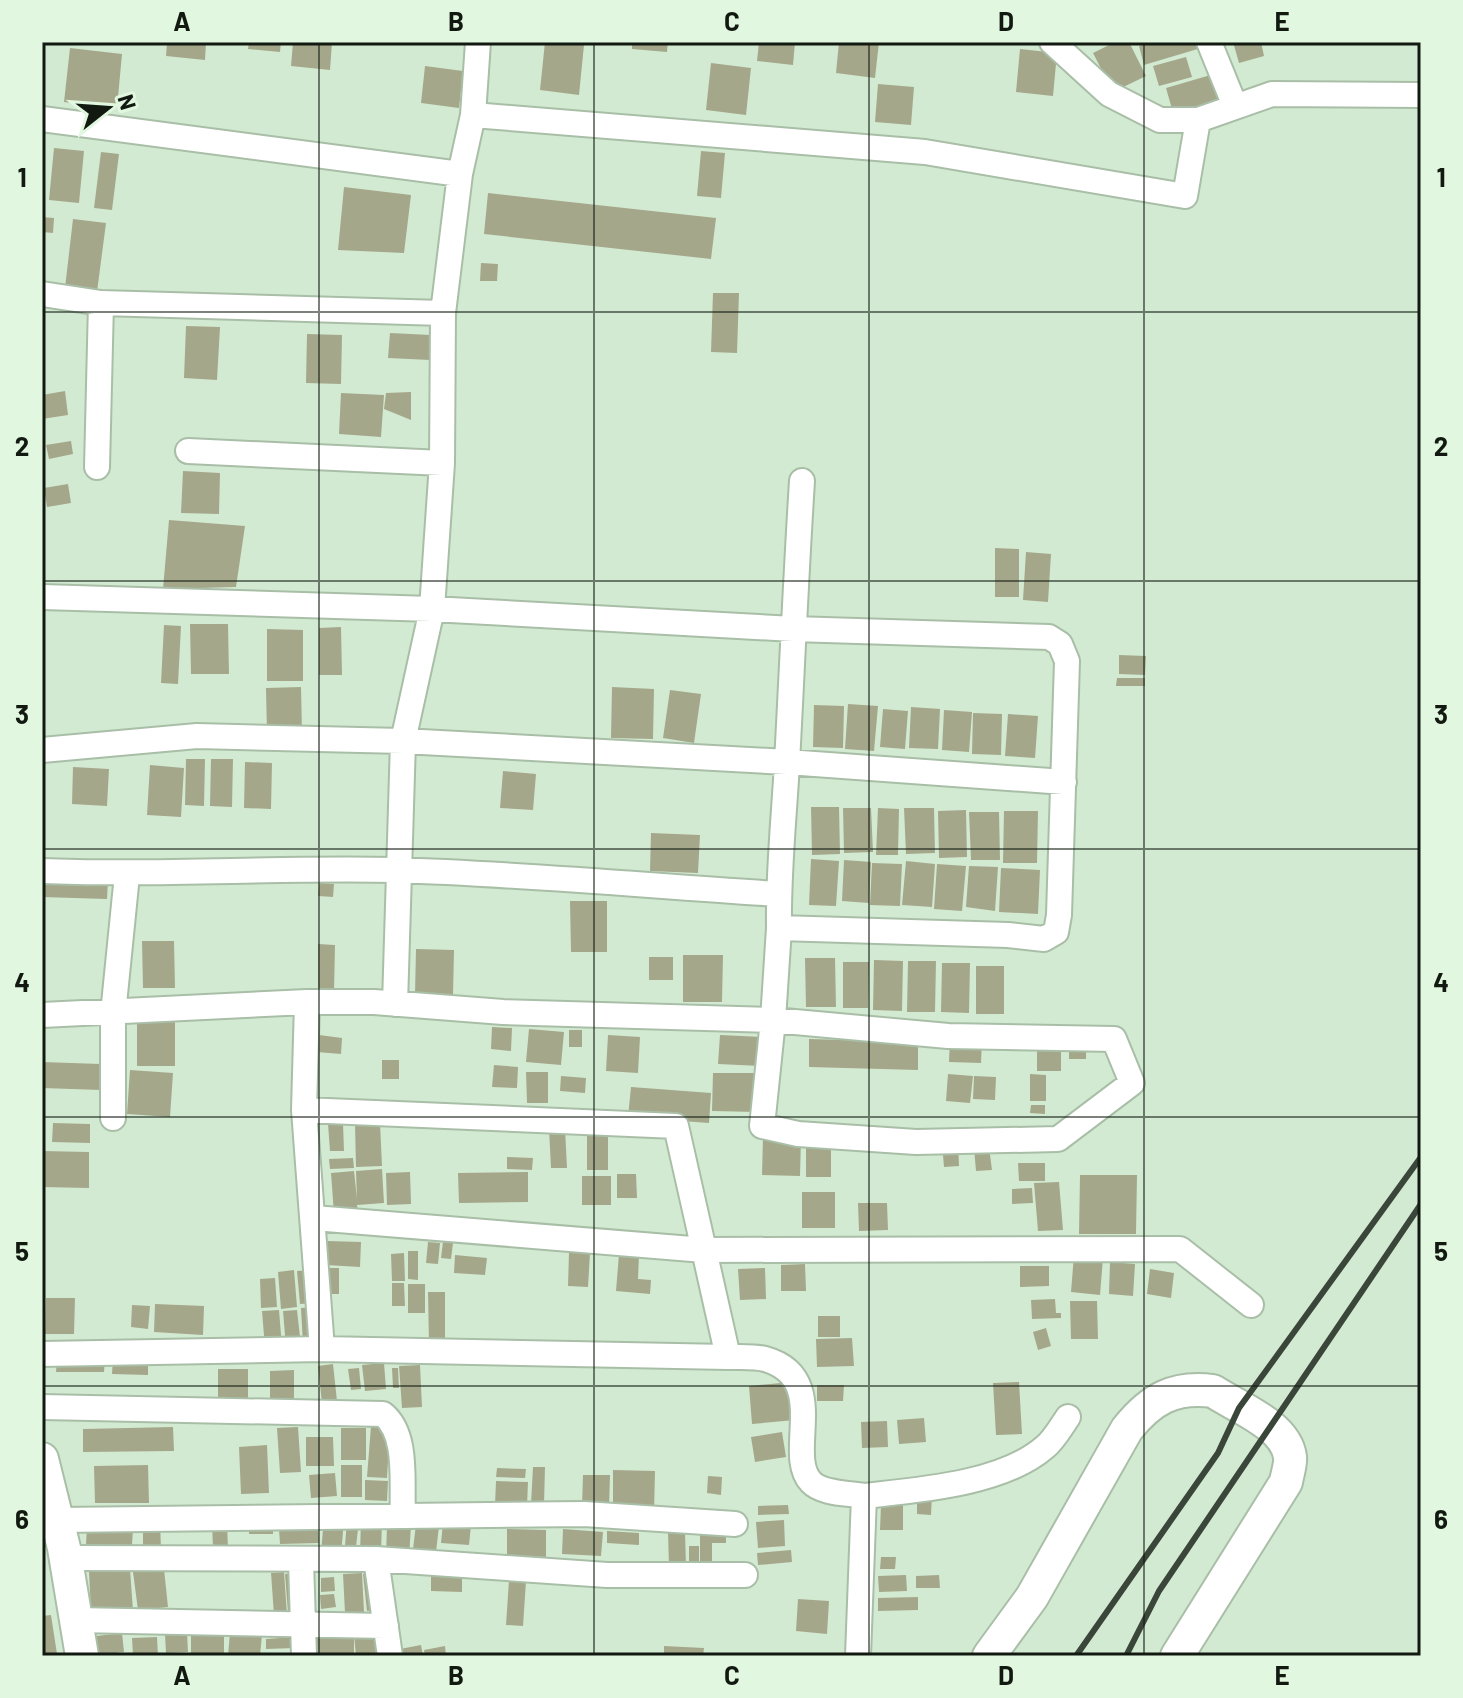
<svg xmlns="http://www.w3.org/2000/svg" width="1463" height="1698" font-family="Barlow,sans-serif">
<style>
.building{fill:#a5a78a}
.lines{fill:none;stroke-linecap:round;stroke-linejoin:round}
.minor-casing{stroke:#a9bea7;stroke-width:28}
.tertiary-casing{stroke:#a9bea7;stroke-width:36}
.minor{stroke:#fff;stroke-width:24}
.tertiary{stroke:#fff;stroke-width:32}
.rail{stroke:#3b463a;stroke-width:6}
.grid{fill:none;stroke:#111910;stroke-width:2;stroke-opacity:0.55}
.neatline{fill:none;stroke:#111910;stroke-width:3}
.grid-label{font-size:26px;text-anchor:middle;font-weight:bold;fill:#111910}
</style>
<rect width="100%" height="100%" fill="#d3ead2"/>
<path class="building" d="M167,42H206L205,60L166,56Z
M249,42H281L280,52L248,49Z
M293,42H332L330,70L291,66Z
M545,42L584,45L579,95L540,90Z
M632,42H668L667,52L632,49Z
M759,42H795L793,65L757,61Z
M839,42H879L875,78L836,73Z
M1115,42H1129L1146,76L1113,92L1093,53Z
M1151,42H1199L1201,48L1144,65L1139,46Z
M1233,42H1261L1264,56L1239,63Z
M70,48L122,54L117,108L64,102Z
M1020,49L1057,53L1053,96L1016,92Z
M1186,57L1192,77L1159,86L1153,66Z
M711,63L751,68L746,115L706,110Z
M425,66L463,71L459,108L421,103Z
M1214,74L1222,102L1174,116L1166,88Z
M878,84L914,87L911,125L875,122Z
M54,148L84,151L79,203L49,200Z
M701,151L725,153L721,198L697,196Z
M101,152L119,154L112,210L94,208Z
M344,187L411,195L404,253L338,250Z
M488,193L716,218L711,259L484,234Z
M42,217L54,218L53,233L42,232Z
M73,219L106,223L97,292L65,288Z
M481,263L498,264L497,281H480Z
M713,293H739L737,353L711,352Z
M186,326L220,327L217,380L184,378Z
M390,333L431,335L430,360L388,358Z
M307,334L342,335L341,384L306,383Z
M65,391L68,415L42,419V395Z
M411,392V420L384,409L386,393Z
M341,393L384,395L381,437L339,434Z
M71,441L73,454L49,459L46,445Z
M183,471L220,473L219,514L181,513Z
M68,484L71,503L47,507L44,488Z
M169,520L245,526L236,587L163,589Z
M995,548L1019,549V597H995Z
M1026,552L1051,554L1048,602L1023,600Z
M190,624H228L229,674H191Z
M164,625L181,626L178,684L161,683Z
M341,627L342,675H319V628Z
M267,629L303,630V681H267Z
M1119,655L1146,656L1145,675L1119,674Z
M1117,678H1145V686H1116Z
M301,687L302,734H267L266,688Z
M612,687L654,689L653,739L611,738Z
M670,690L701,694L694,743L663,738Z
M848,704L878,706L874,751L845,749Z
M814,705L844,706L843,748L813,747Z
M911,707L940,709L938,749L909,748Z
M883,709L908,711L905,749L880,747Z
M944,710L972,712L969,752L942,750Z
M973,713L1002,714L1001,755L972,754Z
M1008,714L1038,716L1035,758L1005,756Z
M186,759H205L204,806L185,805Z
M211,759H233L232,807L210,806Z
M245,762L272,763L271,809L244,808Z
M150,765L184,768L181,817L147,815Z
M73,767L109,769L107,806L72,804Z
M503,771L536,774L533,810L500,808Z
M811,807H839L840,854L812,855Z
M843,808H871L873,852L844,853Z
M878,808L899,809L898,855H876Z
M904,808H934L935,853L906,854Z
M966,810L967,857L939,858L938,811Z
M1004,811H1038L1037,863H1003Z
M969,812H999L1000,860H971Z
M651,833L700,835L698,873L650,871Z
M811,859L839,861L836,906L809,905Z
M844,860L871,862L869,903L842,901Z
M906,861L935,864L932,907L902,905Z
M872,863L902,864L900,906L870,905Z
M937,864L966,866L962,911L934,909Z
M969,866L998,867L995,911L966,907Z
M1001,868L1040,870L1038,914L999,912Z
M42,878L108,880L107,899L42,897Z
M319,883L334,884L333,897L318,896Z
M570,901H607V952H571Z
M142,941H174L175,988H143Z
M318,944L335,945L334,992H318Z
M416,949L454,950L453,995L415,994Z
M683,955H723L722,1002H683Z
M649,957H673V980H649Z
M805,958H835L836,1007H806Z
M874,960L903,961L902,1011L873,1010Z
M908,961H936L935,1012H907Z
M843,962H869L868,1008H843Z
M942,963H970L969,1013L941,1012Z
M976,966H1004V1014H976Z
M137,1019H175V1066H137Z
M492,1027L512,1028L511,1051L491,1049Z
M529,1029L564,1032L561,1065L526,1062Z
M569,1030H582V1047H569Z
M319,1035L342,1038L341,1054L317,1052Z
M608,1035L640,1037L638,1073L606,1071Z
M720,1035L762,1037L761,1066L718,1064Z
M950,1038L982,1039L981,1063L949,1062Z
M809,1039L918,1042V1070L809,1067Z
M1037,1041L1061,1042V1071H1037Z
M1069,1044L1086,1045V1059H1069Z
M382,1060H399V1079H382Z
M42,1062L101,1064V1090L42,1088Z
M494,1065L518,1067L517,1088L492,1087Z
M130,1070L173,1073L170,1117L127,1114Z
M526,1072H548V1103H527Z
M713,1073H757L756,1112L712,1111Z
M948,1074L973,1076L970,1103L946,1101Z
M1030,1074L1046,1075V1101H1030Z
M561,1076L586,1078L585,1093L560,1091Z
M974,1076L996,1077L995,1100L973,1099Z
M631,1087L711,1093L709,1123L628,1117Z
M1031,1105H1045V1114L1030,1113Z
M53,1123L90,1124V1143L52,1142Z
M343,1123L344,1151H330L328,1124Z
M380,1123L382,1166L356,1167L355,1124Z
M565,1128L567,1168H551L549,1129Z
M587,1132H608V1170H587Z
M763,1137L801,1138L800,1176L762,1175Z
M806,1139H831V1177H806Z
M942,1143H958L959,1166L944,1167Z
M989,1147L992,1170L976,1171L974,1148Z
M42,1151L89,1152V1188L42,1187Z
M507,1157L533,1158L532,1170L507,1169Z
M353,1158L354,1168L330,1169L329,1159Z
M1018,1163H1045V1181H1019Z
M382,1169L384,1203L357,1205L358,1212L334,1214L331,1173L354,1171L357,1199L356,1171Z
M410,1172L411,1204L387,1205L386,1173Z
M528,1172V1202L459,1203L458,1173Z
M617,1174H636L637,1198H617Z
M1080,1175H1137L1136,1234H1079Z
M582,1176H611V1205H582Z
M1059,1182L1063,1230L1038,1231L1034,1183Z
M1032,1188L1033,1203L1012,1204V1189Z
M802,1192H835V1228H802Z
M858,1203H887L888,1230L859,1231Z
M327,1241L361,1242L360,1267L326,1265Z
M428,1242L440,1243L438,1264L426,1263Z
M443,1242L453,1243L451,1259L441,1258Z
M408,1251H418V1280L408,1279Z
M569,1252L590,1253L588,1287L568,1286Z
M404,1253L405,1281H392L391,1254Z
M619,1254L639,1255L638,1279L651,1280L650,1294L616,1291Z
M455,1255L487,1258L485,1275L454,1273Z
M1074,1255L1103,1258L1100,1295L1071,1292Z
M1110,1262L1135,1264L1133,1296L1109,1294Z
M805,1264L806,1291H781V1265Z
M1020,1266H1049V1286L1020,1287Z
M327,1268H339V1294H327Z
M765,1268L766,1299L740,1300L738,1269Z
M1150,1269L1174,1273L1171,1298L1147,1294Z
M294,1270L297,1307L281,1309L278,1272Z
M311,1270L314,1303L300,1304L297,1271Z
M275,1278L277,1307L261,1308L260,1279Z
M392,1283H404L405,1306H392Z
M408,1284H425V1313H408Z
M428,1292H445V1344H429Z
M46,1298H75L74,1334H45Z
M1055,1299L1056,1313H1061V1318L1032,1319L1031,1300Z
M1070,1301H1097L1098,1339H1071Z
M155,1304L204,1306L203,1335L154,1332Z
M132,1305L150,1306L148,1329L131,1327Z
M313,1307L315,1343L303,1344L301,1308Z
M279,1310L282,1347L265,1348L262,1311Z
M297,1310L301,1346L286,1347L283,1311Z
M818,1316H840V1337H818Z
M1046,1328L1051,1346L1038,1350L1033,1332Z
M852,1338L854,1366L817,1367L816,1339Z
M57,1357L105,1358L104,1372H56Z
M113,1358L148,1359V1375L112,1374Z
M384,1363L386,1389L365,1391L362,1365Z
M333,1364L337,1401L322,1403L318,1366Z
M420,1365L422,1407L402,1408L399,1366Z
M359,1368L361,1389L351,1390L348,1369Z
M392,1368H398L399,1388H393Z
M218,1369H248V1399H218Z
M294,1370V1399H270V1371Z
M792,1382L795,1420L752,1424L749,1386Z
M1019,1382L1022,1434L996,1435L993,1383Z
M817,1385H844L843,1401H817Z
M924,1418L926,1442L899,1444L897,1420Z
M887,1421L888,1447L862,1448L861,1422Z
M371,1426L390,1428L387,1478L367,1477Z
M173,1427L174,1451L83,1452V1429Z
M298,1427L301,1472L280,1473L277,1428Z
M341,1428H366V1460H341Z
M782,1432L786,1457L755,1462L751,1437Z
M306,1437H333L334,1466H306Z
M267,1445L269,1493L241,1494L239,1447Z
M148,1465L149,1503H95L94,1466Z
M341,1465H362V1497H341Z
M533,1467H545L544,1504H531Z
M497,1468L526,1469L525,1478L496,1477Z
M613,1470L655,1471L654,1512L613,1511Z
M335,1473L337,1496L311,1498L309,1475Z
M583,1475H610L609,1508L582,1507Z
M708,1476L722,1477L721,1495L707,1493Z
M365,1480L388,1481L387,1501L365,1500Z
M496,1481L528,1482L527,1506L495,1505Z
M917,1495H932L931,1515L917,1514Z
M788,1505L789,1514L758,1515V1506Z
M881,1505H903V1530H880Z
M324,1518L344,1520L341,1555L321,1553Z
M347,1519L359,1520L356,1547L345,1546Z
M361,1519L382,1520L381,1555L360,1554Z
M784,1520L785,1546L758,1548L756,1522Z
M143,1522H160L161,1549L143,1548Z
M249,1522H273V1534H249Z
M212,1523H227L228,1548L213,1549Z
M443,1523L471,1525L469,1545L441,1543Z
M387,1524L411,1525L409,1558L386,1557Z
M416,1524L439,1526L436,1552L413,1549Z
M87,1527L133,1528L132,1545L86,1544Z
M318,1528L319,1543L280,1544L279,1529Z
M507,1529L546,1530V1557L507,1555Z
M563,1529L603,1532L601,1556L562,1554Z
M700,1529L726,1530V1543H712V1565H700Z
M607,1531L639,1533V1545L607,1543Z
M668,1532H685L686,1567H669Z
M689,1546H699V1565H689Z
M791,1550L792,1562L758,1565L757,1553Z
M881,1557H896L895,1569H880Z
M130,1569L133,1611L91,1613L89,1571Z
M164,1569L168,1607L138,1610L133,1572Z
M284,1572L287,1615H274L271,1573Z
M374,1572L378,1610L367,1611L363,1574Z
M297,1573L300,1611L288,1612L285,1574Z
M362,1573L364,1612L345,1613L343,1574Z
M431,1573L462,1574V1592L431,1591Z
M906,1575L907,1591L879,1592L878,1576Z
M939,1575L940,1588H916V1576Z
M334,1577L335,1591L321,1592V1578Z
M509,1580L526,1581L523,1626L506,1625Z
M334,1594L336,1607L321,1609L320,1595Z
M918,1597V1610L878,1611V1598Z
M798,1599L829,1601L827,1634L796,1631Z
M51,1615L57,1654L42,1656V1616Z
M230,1632L262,1634L260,1656H228Z
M380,1632L381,1656H356L354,1634Z
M122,1633L124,1652L90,1656L88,1637Z
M187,1633L188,1652L166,1653L165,1634Z
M191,1634L224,1635V1654H191Z
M311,1634H354V1656H311Z
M157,1637L158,1656H133L132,1638Z
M294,1637L295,1648L266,1649V1639Z
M421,1645L423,1656H401L400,1649Z
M445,1646L446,1656H425L424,1650Z
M664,1646L704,1648L703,1656H664Z"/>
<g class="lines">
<defs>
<path id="minor" d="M1052,42L1109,94L1160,120H1198L1272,94L1421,95
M1209,42L1235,106
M473,115L925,152L1185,196L1198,120
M42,119L460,174
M42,294L101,303
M188,451L442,463
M97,467L101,303L443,313
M42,597L432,609L793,629L1049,637L1060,644L1067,661L1059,915L1056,932L1044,939L1008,935L779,928C778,873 784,818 787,763C792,669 796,575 802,481
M42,750L197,736L403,741L787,762L1064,782
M42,871C160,876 277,867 395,870C523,874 651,886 778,894
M307,1002L304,1110L322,1349
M395,1004L403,741L432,609L442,463L443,313L460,174L473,115L478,42
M42,1015L307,1002H374L503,1012L773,1020L762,1126L798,1134L916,1142L1058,1139L1132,1083L1114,1039L948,1036L773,1020L779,928
M304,1110L676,1126L704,1250L1180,1249L1251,1305
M113,1118V1014L127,875
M42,1354L322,1349L728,1357L704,1250L314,1218
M728,1357C740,1357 755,1356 765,1359C832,1378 784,1454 811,1482C822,1494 849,1493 864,1496
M42,1407L383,1414C409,1435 401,1484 403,1516
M58,1520L584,1514L735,1524
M66,1558L376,1559L607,1575H745
M376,1559L390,1656
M301,1561L304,1656
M76,1620L386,1626
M858,1656L864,1496C918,1490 1003,1484 1045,1447C1054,1440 1061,1427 1068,1417"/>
<path id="tertiary" d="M42,1459L64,1548L82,1656
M989,1656L1032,1597L1127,1429C1151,1399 1174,1386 1213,1391C1237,1407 1286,1425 1290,1457C1291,1464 1287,1475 1286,1482L1177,1656"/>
</defs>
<use href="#minor" class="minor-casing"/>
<use href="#tertiary" class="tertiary-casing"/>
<use href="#minor" class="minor"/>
<use href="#tertiary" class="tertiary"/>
<path class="rail" d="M1076,1656L1218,1453L1239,1408L1421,1157
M1126,1656L1159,1591L1421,1204"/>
</g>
<path class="grid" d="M319,42V1656M594,42V1656M869,42V1656M1144,42V1656M42,312H1421M42,581H1421M42,849H1421M42,1117H1421M42,1386H1421"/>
<rect width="1463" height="1698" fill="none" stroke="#e1f7df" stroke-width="88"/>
<g transform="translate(108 108) rotate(73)" stroke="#e1f7df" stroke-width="6" paint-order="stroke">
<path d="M0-6L14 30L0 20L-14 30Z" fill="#111910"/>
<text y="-12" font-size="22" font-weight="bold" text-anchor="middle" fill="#111910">N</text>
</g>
<rect x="44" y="44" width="1375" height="1610" class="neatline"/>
<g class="grid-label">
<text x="182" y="31">A</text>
<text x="456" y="31">B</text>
<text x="732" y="31">C</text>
<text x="1006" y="31">D</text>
<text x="1282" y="31">E</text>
<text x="22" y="187">1</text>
<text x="1441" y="187">1</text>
<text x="22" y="456">2</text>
<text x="1441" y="456">2</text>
<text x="22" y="724">3</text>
<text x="1441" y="724">3</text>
<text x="22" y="992">4</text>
<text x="1441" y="992">4</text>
<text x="22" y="1261">5</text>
<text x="1441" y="1261">5</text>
<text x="22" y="1529">6</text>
<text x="1441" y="1529">6</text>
<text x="182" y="1685">A</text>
<text x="456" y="1685">B</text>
<text x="732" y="1685">C</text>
<text x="1006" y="1685">D</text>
<text x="1282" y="1685">E</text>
</g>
</svg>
